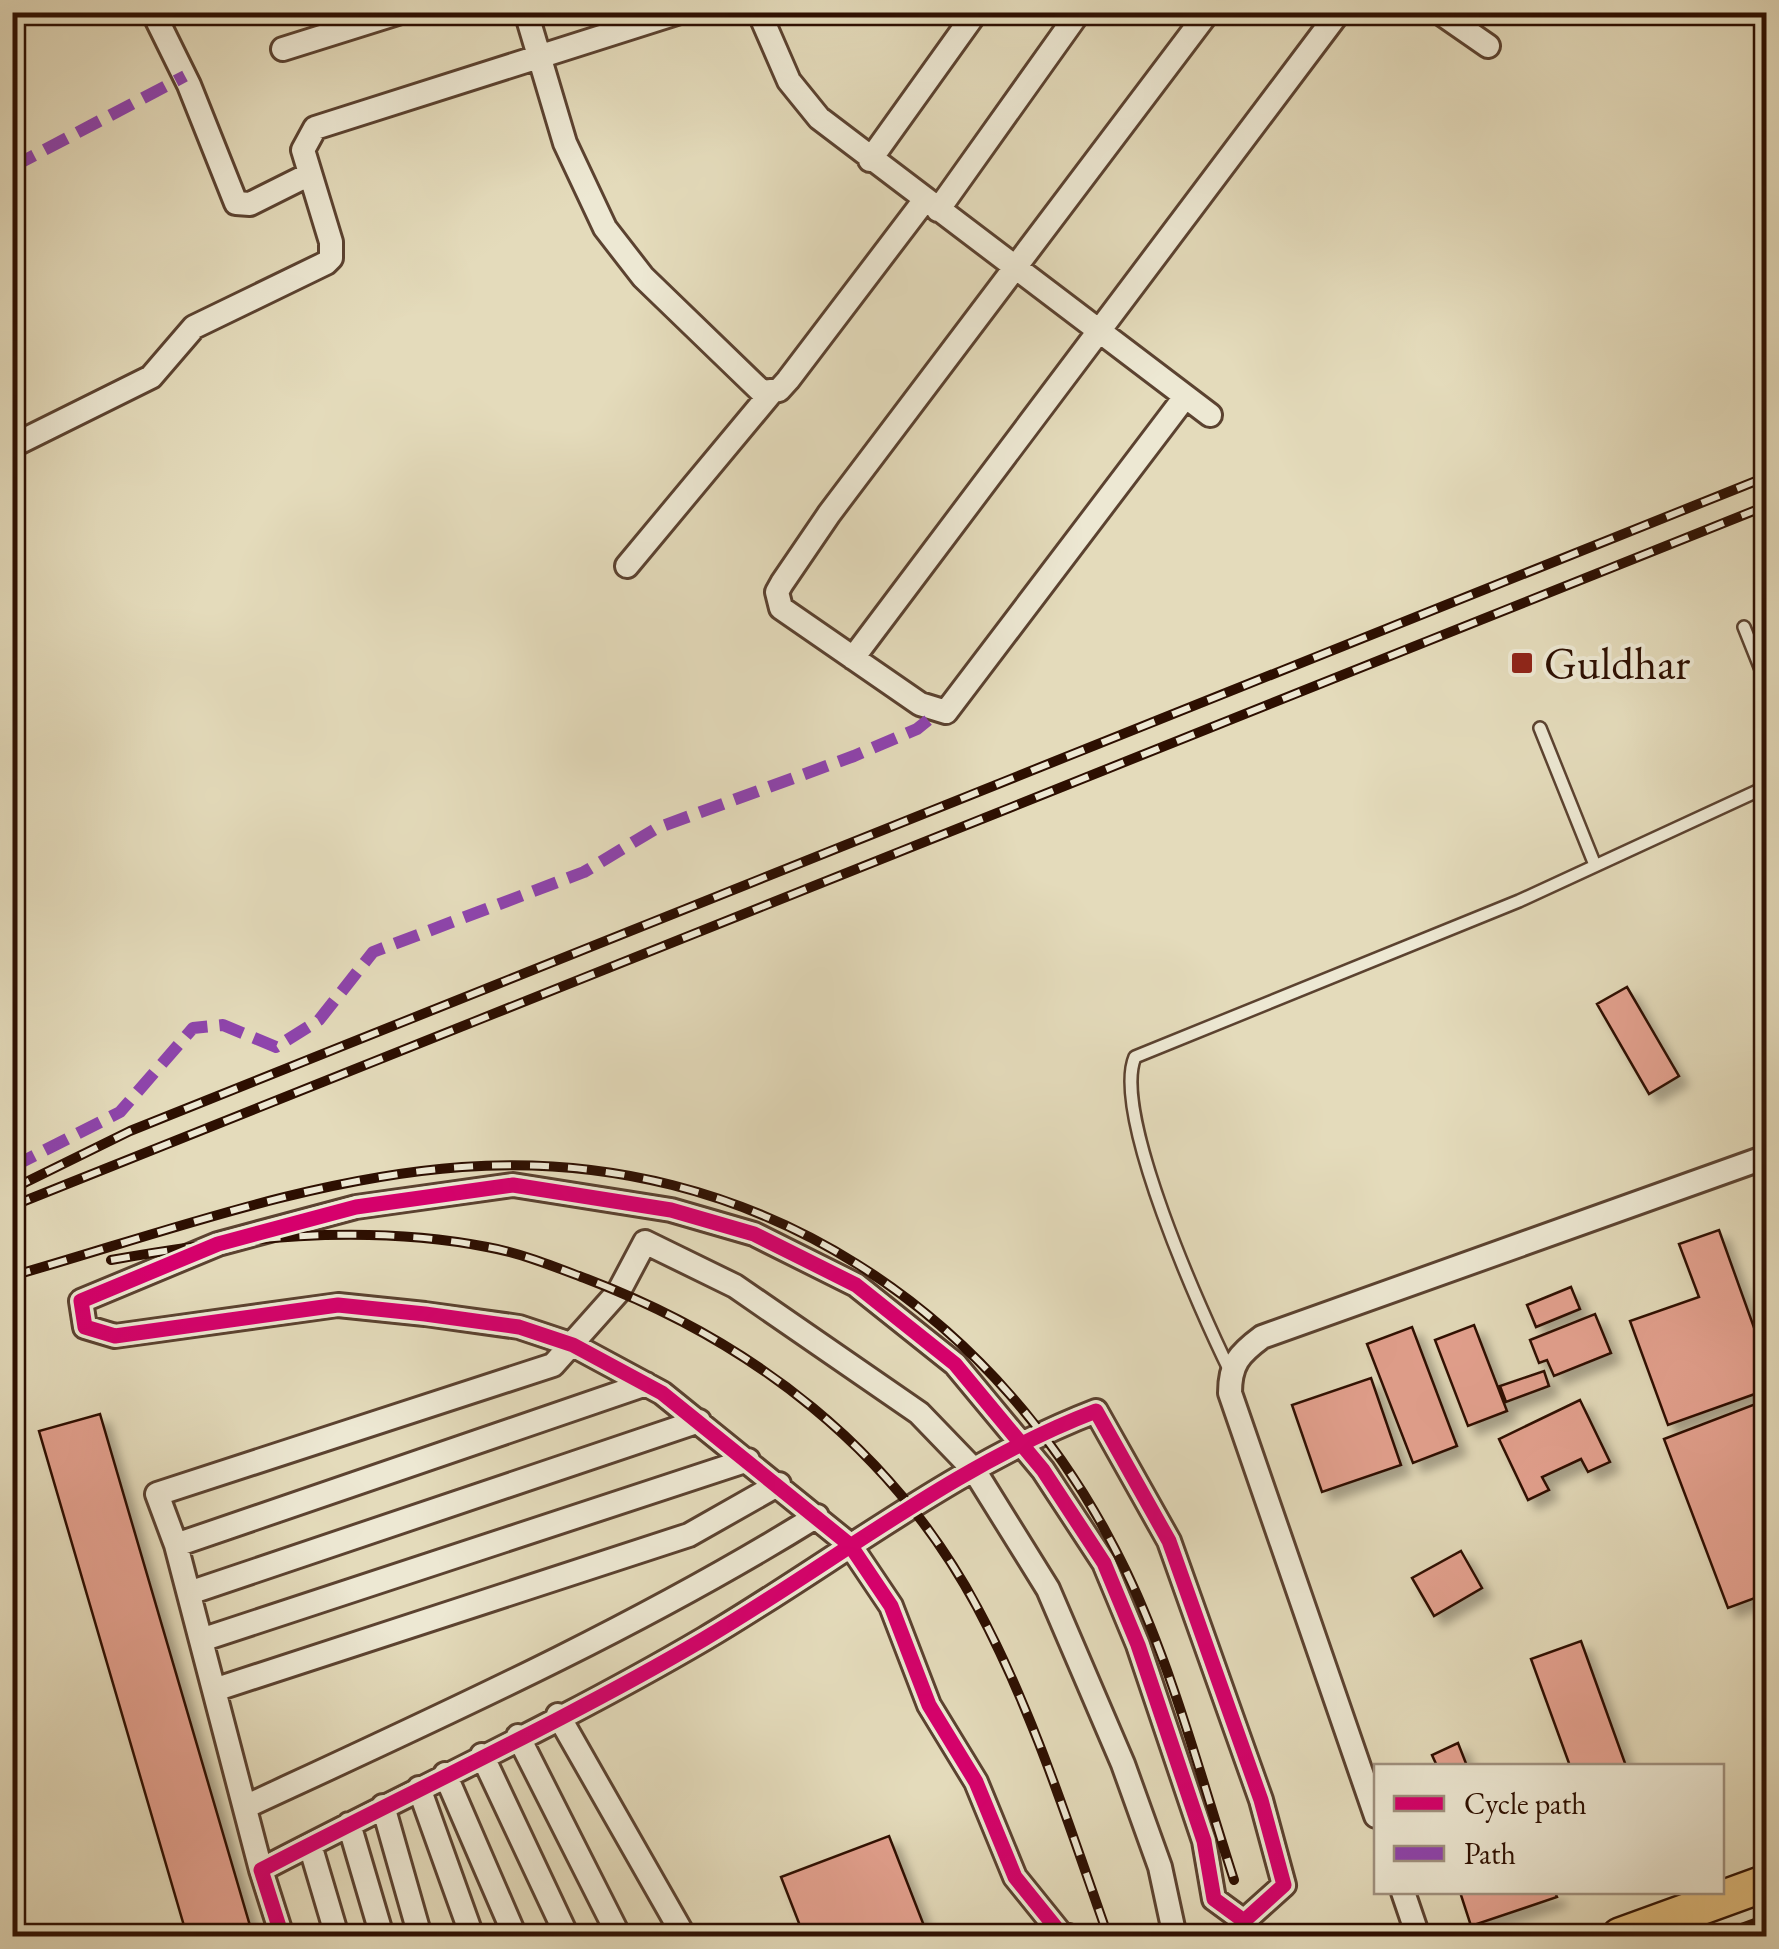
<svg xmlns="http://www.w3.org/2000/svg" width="1779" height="1949" font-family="'EB Garamond',serif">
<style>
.building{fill:#e4a18f;stroke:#2d0f01;stroke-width:2.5;filter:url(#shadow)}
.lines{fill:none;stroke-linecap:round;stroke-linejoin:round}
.service-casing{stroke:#5b4230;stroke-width:16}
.minor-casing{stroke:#5b4230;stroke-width:28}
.trunk-casing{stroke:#2d0f01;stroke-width:40}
.service{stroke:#ede8d3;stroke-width:11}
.minor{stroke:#ede8d3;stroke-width:22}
.trunk{stroke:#e2be7e;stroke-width:35}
.rail-casing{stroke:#2d0f01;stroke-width:10}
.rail{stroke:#ede8d3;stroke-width:6;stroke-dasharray:19;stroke-linecap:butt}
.quiet{stroke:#8e44ad;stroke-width:12;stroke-dasharray:25 12;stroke-linecap:butt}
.cycleway-casing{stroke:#ede8d3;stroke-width:21}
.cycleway{stroke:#d6006c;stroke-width:15}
.poi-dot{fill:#8f2418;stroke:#ede8d3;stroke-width:4}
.labels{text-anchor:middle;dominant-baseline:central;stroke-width:8;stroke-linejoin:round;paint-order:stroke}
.poi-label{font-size:45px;fill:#2d0f01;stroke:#ede8d3;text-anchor:start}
</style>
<defs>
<filter id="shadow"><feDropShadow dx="9" dy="9" stdDeviation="5" flood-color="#0004"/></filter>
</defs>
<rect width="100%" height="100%" fill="#e4dbbb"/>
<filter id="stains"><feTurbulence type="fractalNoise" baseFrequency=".002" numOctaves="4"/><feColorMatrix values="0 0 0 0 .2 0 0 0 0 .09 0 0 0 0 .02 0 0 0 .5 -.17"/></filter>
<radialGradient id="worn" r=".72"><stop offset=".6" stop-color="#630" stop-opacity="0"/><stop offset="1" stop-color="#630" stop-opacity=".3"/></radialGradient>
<path class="building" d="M1627,987L1679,1076L1649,1094L1597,1004Z
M1719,1230L1766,1361V1390L1668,1425L1630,1321L1699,1297L1679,1244Z
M1571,1287L1580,1309L1536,1327L1527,1305Z
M1595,1314L1611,1353L1554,1376L1547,1360L1539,1363L1530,1340Z
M1474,1325L1507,1411L1468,1426L1435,1340Z
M1412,1327L1457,1446L1413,1463L1367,1344Z
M1544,1371L1549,1386L1506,1402L1500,1386Z
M1371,1378L1401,1465L1322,1492L1292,1405Z
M1580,1400L1610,1462L1588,1472L1581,1459L1542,1477L1549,1490L1528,1500L1499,1439Z
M1766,1400V1594L1728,1608L1664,1439Z
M100,1414L253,1936H187L39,1431Z
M1461,1551L1482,1588L1434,1616L1412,1578Z
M1581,1641L1626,1766H1570L1531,1659Z
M1458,1743L1467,1766H1437L1432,1755Z
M889,1836L928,1936H804L781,1877Z
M1460,1892H1555L1557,1897L1471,1926Z"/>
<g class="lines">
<defs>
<path id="service" d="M1744,627L1766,682
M1540,728L1595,865
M1230,1371C1202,1314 1111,1113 1135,1057L1519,901L1766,787"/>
<path id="minor" d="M153,12L189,85L236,203L250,204L310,174
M526,12L565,143L605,228L643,277L762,392L779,390L788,380L924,201
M759,12L789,81L819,118L1210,415
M1439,12L1488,46
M283,49L401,12
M870,160L976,12
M938,210L1079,12
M1185,397L946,712L920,704L781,608L777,592L782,583L829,514L1208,12
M12,446L151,377L194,327L326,263L331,258V242L303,150L315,128L680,12
M627,566L771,393
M853,658L1339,12
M646,1384L176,1545L157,1494L553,1365L619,1291L645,1242L735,1286L919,1413L974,1470L1048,1589L1123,1764L1160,1867L1174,1932L1167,1936
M176,1545L261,1870
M189,1593L699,1421
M201,1640L748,1460
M214,1690L689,1535L779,1484
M558,1715L684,1936
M518,1736L619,1936
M482,1755L567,1936
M445,1774L515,1936
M419,1788L472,1936
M383,1806L420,1936
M245,1807C439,1717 635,1629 817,1516
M1376,1816L1230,1393C1230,1364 1239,1354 1262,1337L1766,1157
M349,1824L382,1936
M310,1845L337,1936
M1403,1892L1418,1936
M282,1936L261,1870C408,1793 561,1723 704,1639C835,1562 953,1466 1096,1411L1169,1541L1261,1800L1284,1885L1244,1921L1214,1899L1204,1841L1138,1645L1104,1563L1043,1470L955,1364L856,1285L754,1234L671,1210L513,1185L356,1207L218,1244L81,1301L85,1327L115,1336L338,1305L425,1314L519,1327L573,1345L662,1393L850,1545L891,1606L929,1705L976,1782L1015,1877L1061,1934L1069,1936"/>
<path id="trunk" d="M1620,1936L1766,1883"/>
</defs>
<use href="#service" class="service-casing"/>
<use href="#minor" class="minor-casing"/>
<use href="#trunk" class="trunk-casing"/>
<use href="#service" class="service"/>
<use href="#minor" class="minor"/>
<use href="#trunk" class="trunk"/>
<defs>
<path id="rail" d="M12,1189L130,1131L1766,477
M12,1206L1766,506
M111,1260C234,1238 363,1223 487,1247C521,1253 555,1267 587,1279C753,1342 892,1449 977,1607C1033,1711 1069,1826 1108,1936
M12,1276C159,1234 310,1178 462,1167C755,1146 1003,1313 1127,1573C1173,1670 1201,1778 1234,1880
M1720,1936L1766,1919"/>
</defs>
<use href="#rail" class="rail-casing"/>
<use href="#rail" class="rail"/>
<path class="quiet" d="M12,167L185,76
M12,1167L120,1112L193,1028L223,1025L276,1047L319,1020L373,952L584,872L657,828L854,756L917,729L937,713"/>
<defs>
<path id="cycleway" d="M282,1936L261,1870C408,1793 561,1723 704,1639C835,1562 953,1466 1096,1411L1169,1541L1261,1800L1284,1885L1244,1921L1214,1899L1204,1841L1138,1645L1104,1563L1043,1470L955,1364L856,1285L754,1234L671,1210L513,1185L356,1207L218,1244L81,1301L85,1327L115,1336L338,1305L425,1314L519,1327L573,1345L662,1393L850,1545L891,1606L929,1705L976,1782L1015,1877L1061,1934L1069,1936"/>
</defs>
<use href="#cycleway" class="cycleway-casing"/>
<use href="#cycleway" class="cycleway"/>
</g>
<rect class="poi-dot" x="1510" y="651" width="24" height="24" rx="5"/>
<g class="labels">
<g class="poi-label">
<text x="1544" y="663">Guldhar</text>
</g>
</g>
<rect width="1779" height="1949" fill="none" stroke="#e4dbbb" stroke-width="50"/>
<rect x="15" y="15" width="1749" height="1919" fill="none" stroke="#2d0f01" stroke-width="5"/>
<rect x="25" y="25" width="1729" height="1899" fill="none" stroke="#2d0f01" stroke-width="2.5"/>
<rect x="1374" y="1764" width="350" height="130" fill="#ede8d3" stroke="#a0917f" stroke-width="2.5"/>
<rect x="1394" y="1796" width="50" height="15" fill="#d6006c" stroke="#a0917f" stroke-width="2.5"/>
<text x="1464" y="1814" font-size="30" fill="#2d0f01">Cycle path</text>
<rect x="1394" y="1846" width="50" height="15" fill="#8e44ad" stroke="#a0917f" stroke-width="2.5"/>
<text x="1464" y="1864" font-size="30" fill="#2d0f01">Path</text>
<rect width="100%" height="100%" filter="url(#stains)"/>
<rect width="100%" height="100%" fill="url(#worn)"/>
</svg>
